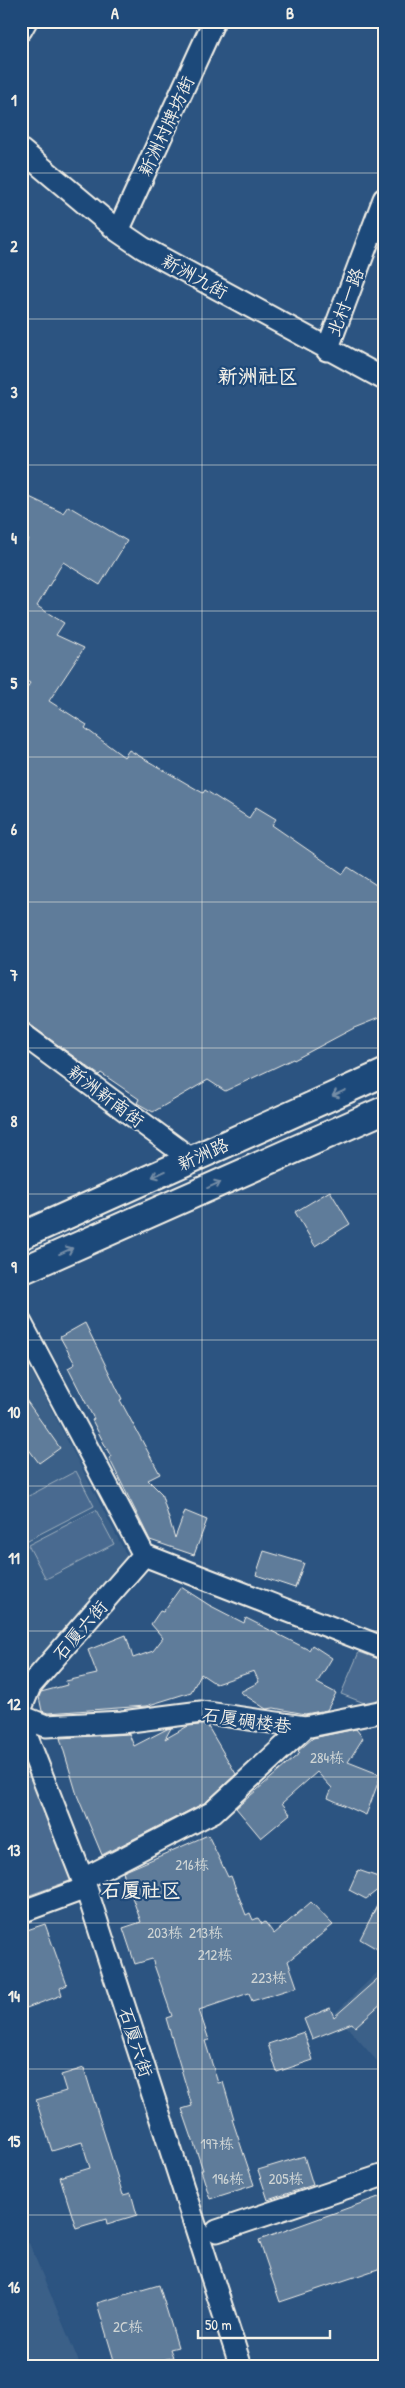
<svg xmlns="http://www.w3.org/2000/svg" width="405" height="2388" font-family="'Patrick Hand','LXGW WenKai TC',sans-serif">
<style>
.built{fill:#3b6088}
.green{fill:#496b90;stroke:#9eaebc}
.building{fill:#5e7b9a;stroke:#f4f1e8}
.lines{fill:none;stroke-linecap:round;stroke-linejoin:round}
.minor-casing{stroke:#f4f1e8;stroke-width:25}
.major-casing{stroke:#f4f1e8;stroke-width:30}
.minor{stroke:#1f4a7a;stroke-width:21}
.major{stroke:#1f4a7a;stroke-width:26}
.oneway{stroke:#748da6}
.grid{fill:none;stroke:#f4f1e8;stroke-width:1;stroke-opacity:0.55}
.labels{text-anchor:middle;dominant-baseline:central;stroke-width:4.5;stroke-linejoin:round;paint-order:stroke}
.number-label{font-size:15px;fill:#ced4d4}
.street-label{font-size:18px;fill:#f4f1e8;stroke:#1f4a7a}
.quarter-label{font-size:20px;font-weight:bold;fill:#f4f1e8;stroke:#1f4a7a}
.neatline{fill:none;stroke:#f4f1e8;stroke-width:2}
.grid-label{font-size:16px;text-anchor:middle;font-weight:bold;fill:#f4f1e8}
</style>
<rect width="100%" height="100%" fill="#2c5481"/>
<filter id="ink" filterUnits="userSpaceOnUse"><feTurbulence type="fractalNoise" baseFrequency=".02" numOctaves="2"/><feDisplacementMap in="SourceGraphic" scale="10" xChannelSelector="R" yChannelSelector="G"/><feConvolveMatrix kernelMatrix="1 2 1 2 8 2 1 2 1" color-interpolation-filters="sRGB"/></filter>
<g filter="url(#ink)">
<path class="built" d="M21,1351L128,1558L21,1689Z
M384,1966V2067L383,2068L335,2013Z
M29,2243L81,2367H21V2246Z"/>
<path class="green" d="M76,1471L94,1506L26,1541L21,1532V1500Z
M96,1510L114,1544L46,1579L28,1545Z
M359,1652L384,1661V1702L372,1706L341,1694Z
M21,1743L75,1879L21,1898Z"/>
<path class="building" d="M21,493L63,513L68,506L127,541L100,585L63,562L37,606L64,623L56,635L84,648L49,701L87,725L85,728L124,757L129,750L203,793L205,790L249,818L256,807L276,819L272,825L343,874L348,867L384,890V1016L354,1028L294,1060L293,1059L225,1091L208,1080L153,1112L137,1103L139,1099L101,1073L99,1075L28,1023L21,1021V697L30,683L21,678V552L29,539L21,535Z
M330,1191L350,1224L315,1246L295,1212Z
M85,1323L122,1399L120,1400L160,1474L148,1480L161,1493L175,1538L185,1511L207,1520L194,1555L150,1540L109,1458L111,1457L92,1420L94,1419L68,1368L75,1364L60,1337Z
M21,1393L60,1448L39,1463L21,1439Z
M264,1551L304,1563L295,1588L256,1575Z
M181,1587L209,1605L244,1623L246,1618L309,1650L312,1645L332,1658L317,1683L336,1693L327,1710L305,1714L274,1708L266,1709L240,1692L259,1682L254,1671L216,1684L201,1674L191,1692L146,1706L48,1713L42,1711L39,1697L41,1692L67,1685L66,1681L97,1674L88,1650L126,1635L133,1658L153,1651L163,1638L151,1624L160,1611L163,1612Z
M201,1725H207L236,1774L206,1802L102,1855L77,1795L60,1738L129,1734L134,1746L167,1729L171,1728L165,1739L188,1726Z
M356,1729L363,1738L348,1762L381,1775L366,1815L328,1798L332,1788L317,1772L282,1803L290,1814L261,1838L236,1808L300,1753L298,1751L313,1738Z
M208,1835L228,1877L231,1876L246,1915L250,1913L253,1920L258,1918L262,1924L265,1922L274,1934L311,1902L333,1925L288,1961L297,1987L252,2001L249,1993L199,2010L209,2040L205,2041L218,2083L223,2082L234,2119H232L254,2185L210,2199L201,2170H203L182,2109L192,2106L166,2018L172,2016L152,1959L135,1964L123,1928L141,1922L123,1872Z
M358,1870L384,1879V1885L366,1899L349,1890Z
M384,1892V1953L360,1939Z
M45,1924L67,1985L60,1988L62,1995L21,2010V1932Z
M384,1973V2001L355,2027L352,2023L312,2039L304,2019L330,2008L334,2017Z
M304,2032L313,2060L277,2072L268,2044Z
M84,2068L123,2195L131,2193L137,2215L107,2224L106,2219L76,2228L60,2177L90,2168L82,2142L52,2151L36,2100L66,2091L61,2075Z
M304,2156L313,2185L268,2200L258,2170Z
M384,2195V2267L280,2302L259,2240Z
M159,2285L178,2347L170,2349L173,2357L139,2367H116L97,2303Z"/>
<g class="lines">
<defs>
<path id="minor" d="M21,30L26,21
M21,150L118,231L143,248L384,379
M118,231L214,21
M327,350L384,199
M21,1033L191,1159
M21,1323L144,1555L384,1648
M21,1708L30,1686L144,1555
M21,1716L46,1726L122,1722L201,1712L305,1727L384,1711
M21,1722L86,1888L241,2367
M83,1879L213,1812L305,1727
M21,1912L86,1888
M217,2231L384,2175"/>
<path id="major" d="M21,1236L384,1073
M21,1271L384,1110"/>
</defs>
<use href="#minor" class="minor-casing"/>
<use href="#major" class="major-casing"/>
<use href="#minor" class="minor"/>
<use href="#major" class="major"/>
</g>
<defs><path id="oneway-shaft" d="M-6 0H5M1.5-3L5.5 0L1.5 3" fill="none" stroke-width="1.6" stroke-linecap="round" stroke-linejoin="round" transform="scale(1.25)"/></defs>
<g class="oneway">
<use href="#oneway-shaft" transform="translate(339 1093) rotate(156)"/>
<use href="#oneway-shaft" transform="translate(159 1174) rotate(156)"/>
<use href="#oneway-shaft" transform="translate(214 1185) rotate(-24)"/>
<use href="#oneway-shaft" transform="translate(66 1251) rotate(-24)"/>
</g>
</g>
<path class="grid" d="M202,21V2367M21,173H384M21,319H384M21,465H384M21,611H384M21,757H384M21,902H384M21,1048H384M21,1194H384M21,1340H384M21,1486H384M21,1631H384M21,1777H384M21,1923H384M21,2069H384M21,2215H384"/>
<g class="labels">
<g class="number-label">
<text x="327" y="1757">284栋</text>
<text x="192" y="1864">216栋</text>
<text x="165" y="1932">203栋</text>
<text x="206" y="1932">213栋</text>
<text x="215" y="1954">212栋</text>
<text x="269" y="1977">223栋</text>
<text x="217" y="2143">197栋</text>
<text x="228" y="2178">196栋</text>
<text x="286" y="2178">205栋</text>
<text x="128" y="2326">2C栋</text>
</g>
<g class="street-label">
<text transform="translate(166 126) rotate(-65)">新洲村牌坊街</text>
<text transform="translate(195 276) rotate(29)">新洲九街</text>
<text transform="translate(345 302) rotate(-69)">北村一路</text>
<text transform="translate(106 1096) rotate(37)">新洲新南街</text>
<text transform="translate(203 1154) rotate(-24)">新洲路</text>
<text transform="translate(80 1630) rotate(-49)">石厦六街</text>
<text transform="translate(247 1720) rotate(8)">石厦碉楼巷</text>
<text transform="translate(136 2042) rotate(72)">石厦六街</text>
</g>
<g class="quarter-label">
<text x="258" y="375">新洲社区</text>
<text x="141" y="1889">石厦社区</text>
</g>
</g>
<rect width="405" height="2388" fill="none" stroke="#1f4a7a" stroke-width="55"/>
<path d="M198 2330v8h132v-8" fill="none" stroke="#f4f1e8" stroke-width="2.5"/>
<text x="205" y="2330" font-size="15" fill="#f4f1e8" stroke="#1f4a7a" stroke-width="4" paint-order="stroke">50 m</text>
<rect x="28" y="28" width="350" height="2332" class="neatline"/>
<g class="grid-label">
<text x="115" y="19">A</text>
<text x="290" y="19">B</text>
<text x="14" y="106">1</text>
<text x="14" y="252">2</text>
<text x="14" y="398">3</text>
<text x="14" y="544">4</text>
<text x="14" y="689">5</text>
<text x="14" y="835">6</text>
<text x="14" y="981">7</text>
<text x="14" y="1127">8</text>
<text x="14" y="1273">9</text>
<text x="14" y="1418">10</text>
<text x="14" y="1564">11</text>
<text x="14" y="1710">12</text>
<text x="14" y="1856">13</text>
<text x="14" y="2002">14</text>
<text x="14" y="2147">15</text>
<text x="14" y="2293">16</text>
</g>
</svg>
